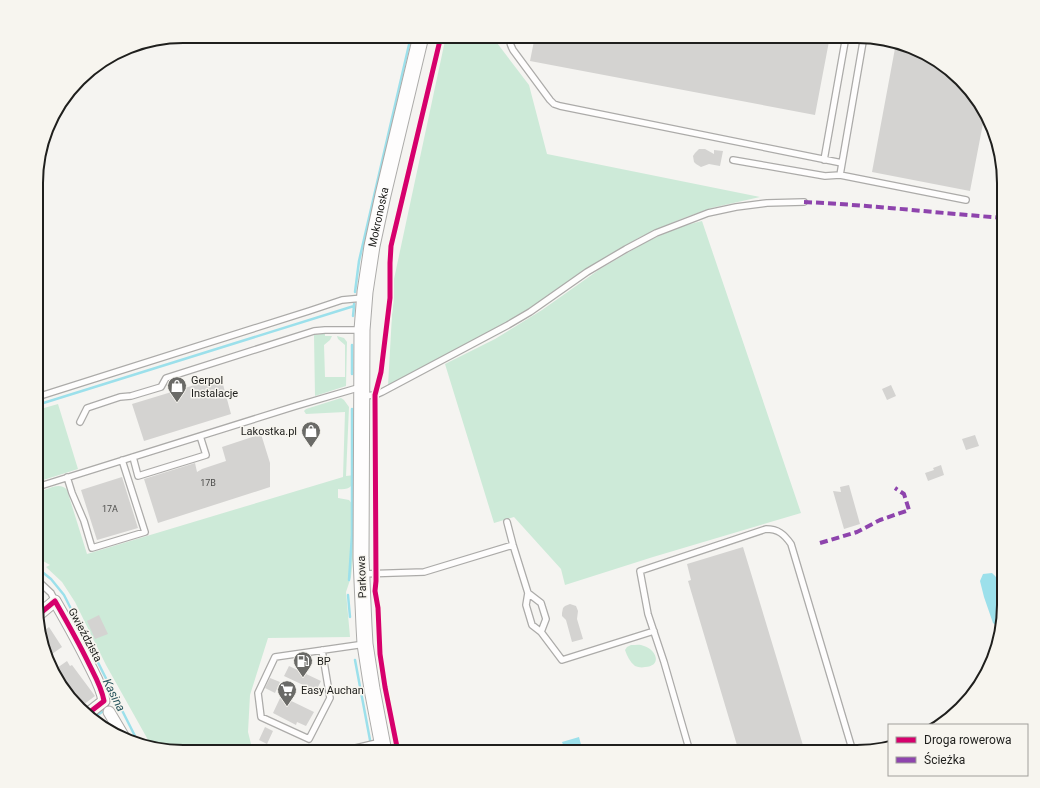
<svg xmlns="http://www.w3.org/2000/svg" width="1040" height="788" font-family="Roboto,sans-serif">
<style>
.green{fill:#cdead8}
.water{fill:#9ce0eb}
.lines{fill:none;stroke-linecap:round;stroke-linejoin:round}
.stream{stroke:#9ce0eb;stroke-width:2.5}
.building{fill:#d4d3d1}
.service-casing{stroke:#acaba9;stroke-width:8}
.minor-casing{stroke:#acaba9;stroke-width:13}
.secondary-casing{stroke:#acaba9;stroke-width:17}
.service{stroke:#fefdfd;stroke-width:5.5}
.minor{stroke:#fefdfd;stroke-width:11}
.secondary{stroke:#fefdfd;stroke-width:15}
.quiet{stroke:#8e44ad;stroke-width:4;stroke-dasharray:8 4;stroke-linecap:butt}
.cycleway-casing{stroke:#f7f5ef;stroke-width:8}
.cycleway{stroke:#d6006c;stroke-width:5}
.labels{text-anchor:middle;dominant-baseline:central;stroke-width:3;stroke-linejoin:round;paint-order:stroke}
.number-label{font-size:9px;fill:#4c4c4a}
.street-label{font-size:11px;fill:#1f1f1d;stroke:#f7f5ef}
.poi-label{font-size:11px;fill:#1f1f1d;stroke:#f7f5ef;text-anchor:start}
.water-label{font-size:12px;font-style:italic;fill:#2a565e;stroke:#f7f5ef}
.rim{fill:none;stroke:#1f1f1d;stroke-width:2}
</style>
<rect width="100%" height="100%" fill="#f5f4f1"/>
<path class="green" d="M446,36H489L494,39L529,85L547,154L760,197L711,208L681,219L640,237L608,257L552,296L498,329L401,379L388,386L394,279Z
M702,221L801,513L653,557L565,585L561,569L514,517L494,523L445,364L495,339L542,310L600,269L646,242L679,227Z
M322,334H325V336H332L330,340L324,345L325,377H345V345L338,339L337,336L344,338L347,342L346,386L315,396L314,335Z
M341,398L344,400L349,407L346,476L355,475C354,487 349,490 338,489V498L349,500L353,505L356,513L355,542L351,577L346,592L350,637L268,638L250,695L248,732L253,752H174L152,747L106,665L75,602L62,582L46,567L50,565L36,557L37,493C46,490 60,481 67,490L87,554L343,477L345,412L306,414L304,411L306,409Z
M58,404L78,469L37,482V410Z
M631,645C636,645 640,644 644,646C657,650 662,666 645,667C641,668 638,667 635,666C630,662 627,656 625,650L627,647Z"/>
<path class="water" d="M992,573C1007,586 1005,608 1001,625L998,627L993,623L984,597L980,581L983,574Z
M579,737L583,752H566L562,742Z"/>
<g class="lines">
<path class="stream" d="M355,292L359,261L411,36
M353,316L354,306
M352,345V374
M37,405L354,306V304
M36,567L51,579L64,595L139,744
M349,580L352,535V409
M348,595L350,617
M355,660L370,740
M92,719L102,712
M372,750L373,752"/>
</g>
<path class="building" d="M535,36H830L815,115L530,61Z
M896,43L913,47L954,72L985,113L970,191L872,172Z
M699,149H705L714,154V150L723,151L720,166L709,164L701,167L696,164L694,162L693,156L695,153Z
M221,377L231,414L144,441L132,404Z
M891,385L896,396L887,400L882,389Z
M261,434L270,463V487L158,523L144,479L195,463L197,472L202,469L226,461L222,447Z
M975,435L979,446L966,450L962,439Z
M941,465L944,475L928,481L925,473L934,470L933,468Z
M122,477L138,528L97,540L81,490Z
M849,485L860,524L844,529L833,491L841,492L840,487Z
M743,547L750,570L805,752H739L688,581L691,580L687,564Z
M570,604L576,606L578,611L577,619L583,639L572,642L566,620L562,616V613L563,608L565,606Z
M99,615L108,634L95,639L87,621Z
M49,627L62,647L52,654L51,652L49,653L45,648L41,633Z
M67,661L70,666L72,665L95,696L83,705L59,674L61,673L57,668Z
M289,666L321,681L316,691L284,676Z
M270,678L280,682L275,693L265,688Z
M281,696L314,712L306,726L297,722L296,725L273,713Z
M265,727L273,731L267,744L259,740Z"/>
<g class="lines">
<defs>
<path id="service" d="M510,36C509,42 510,45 513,50L550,100L554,104L560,106L842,163
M864,36L840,175L966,200
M733,160L825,176L840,175
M824,160L846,36
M363,396L375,395L382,392L508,325L530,312L587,272L626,249L656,233L708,213L736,207L767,203L804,202
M37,397L309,311L342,300L363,298
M80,422L87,408L120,397L131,396L161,387L166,378L314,331L325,330H360
M133,457L138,476L206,455L200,436
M67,477L72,493L84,521L92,548L145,532L122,460
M37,487L296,406L361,387
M507,522L513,545L528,593L526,605L532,625L541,632L562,660L654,631
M362,574L424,572L513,545
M36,579L51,593L55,601
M528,593L541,603L546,619L541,632
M322,650L330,698L309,739L261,717L258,693L275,657L365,644
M339,752L381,742
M690,752L664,662L648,614L640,571L766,529C778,529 784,534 791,544L853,752"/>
<path id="minor" d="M37,616L55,601C67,622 79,643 89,664C95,676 102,688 104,701L86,715
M109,712L125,739"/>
<g id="secondary">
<path id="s1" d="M384,752L372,689L365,644L364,626L361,558L362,330L365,292L372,246L383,195L421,36"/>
</g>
</defs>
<use href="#service" class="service-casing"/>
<use href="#minor" class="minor-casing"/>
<use href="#secondary" class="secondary-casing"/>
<use href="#service" class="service"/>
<use href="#minor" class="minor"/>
<use href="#secondary" class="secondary"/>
<path class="quiet" d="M804,202C871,205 937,213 1004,218
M820,543L857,532L880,520L909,510L904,494L895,488"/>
<defs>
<path id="cycleway" d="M37,616L55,601C67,622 79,643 89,664C95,676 102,688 104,701L86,715
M398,752L385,687L380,654L378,608L375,591L376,581L375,395L381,372L390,298V263L391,246L441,36"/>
</defs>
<use href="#cycleway" class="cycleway-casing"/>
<use href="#cycleway" class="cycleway"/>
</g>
<defs>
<symbol id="shop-pin" viewBox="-11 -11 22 30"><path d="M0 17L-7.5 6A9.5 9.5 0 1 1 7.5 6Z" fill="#6a6a67" stroke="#f7f5ef"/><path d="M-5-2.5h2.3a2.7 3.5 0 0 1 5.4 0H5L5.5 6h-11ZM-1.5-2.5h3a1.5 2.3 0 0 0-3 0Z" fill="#fff"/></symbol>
<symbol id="fuel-pin" viewBox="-11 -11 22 30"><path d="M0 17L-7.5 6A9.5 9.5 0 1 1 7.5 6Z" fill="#6a6a67" stroke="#f7f5ef"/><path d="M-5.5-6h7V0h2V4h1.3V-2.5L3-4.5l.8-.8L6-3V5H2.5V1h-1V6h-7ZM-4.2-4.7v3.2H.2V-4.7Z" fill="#fff"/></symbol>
<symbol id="supermarket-pin" viewBox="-11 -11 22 30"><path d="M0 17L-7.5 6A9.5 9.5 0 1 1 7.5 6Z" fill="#6a6a67" stroke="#f7f5ef"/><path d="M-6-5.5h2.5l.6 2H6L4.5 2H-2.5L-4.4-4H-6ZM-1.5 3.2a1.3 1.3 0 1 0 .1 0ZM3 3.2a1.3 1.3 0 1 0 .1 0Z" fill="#fff"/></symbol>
</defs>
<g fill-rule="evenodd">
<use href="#shop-pin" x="166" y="375" width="22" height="30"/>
<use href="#shop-pin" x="300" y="420" width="22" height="30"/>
<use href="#fuel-pin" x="292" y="650" width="22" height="30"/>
<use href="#supermarket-pin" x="276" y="679" width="22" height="30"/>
</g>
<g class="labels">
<g class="number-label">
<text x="208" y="483">17B</text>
<text x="110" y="509">17A</text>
</g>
<g class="street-label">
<text stroke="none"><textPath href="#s1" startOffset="538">Mokronoska</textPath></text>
<text transform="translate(362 577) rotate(-92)">Parkowa</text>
<text transform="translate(85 635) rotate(62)">Gwieździsta</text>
</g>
<g class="poi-label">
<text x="191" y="380">Gerpol<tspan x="191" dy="13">Instalacje</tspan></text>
<text x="297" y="431" text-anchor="end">Lakostka.pl</text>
<text x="317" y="661">BP</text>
<text x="301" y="690">Easy Auchan</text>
</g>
<g class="water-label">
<text transform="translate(114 695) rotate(63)">Kasina</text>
</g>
</g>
<path d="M0 0H1040V788H0ZM183 43H857A140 140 0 0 1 997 183V605A140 140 0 0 1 857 745H183A140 140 0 0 1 43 605V183A140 140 0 0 1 183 43Z" fill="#f7f5ef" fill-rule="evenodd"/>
<path class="rim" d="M183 43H857A140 140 0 0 1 997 183V605A140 140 0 0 1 857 745H183A140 140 0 0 1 43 605V183A140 140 0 0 1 183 43Z"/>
<rect x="888" y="724" width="140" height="52" fill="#f7f5ef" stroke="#a19f9b"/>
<rect x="896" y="737" width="20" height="6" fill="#d6006c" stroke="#a19f9b"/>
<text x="924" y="744" font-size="12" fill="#1f1f1d">Droga rowerowa</text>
<rect x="896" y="757" width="20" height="6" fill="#8e44ad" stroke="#a19f9b"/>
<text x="924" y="764" font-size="12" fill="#1f1f1d">Ścieżka</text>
</svg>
